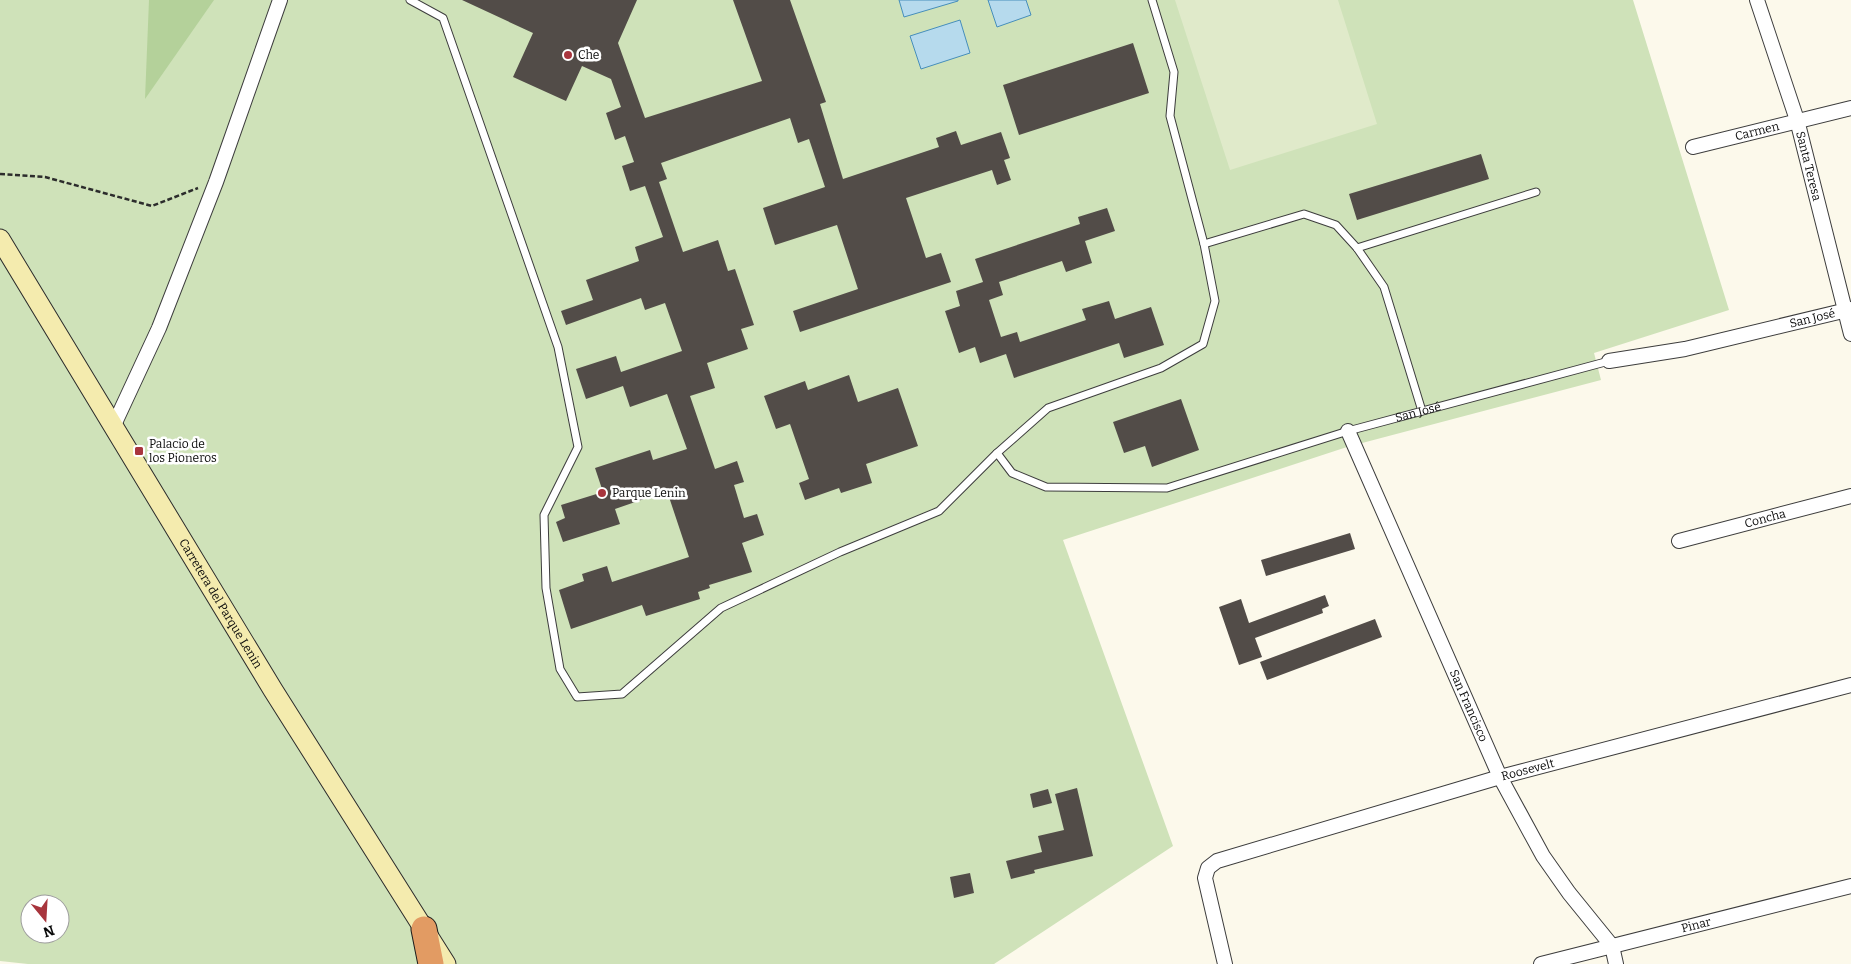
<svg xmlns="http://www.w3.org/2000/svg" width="1851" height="964" font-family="Bitter,serif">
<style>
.green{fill:#cfe2b9;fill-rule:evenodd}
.forest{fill:#b4d19a}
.pitch{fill:#e0eaca}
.water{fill:#b6daed;stroke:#468ebb}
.building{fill:#524c48}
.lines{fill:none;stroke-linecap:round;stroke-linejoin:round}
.lane-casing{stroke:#3d3d3d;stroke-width:9}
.street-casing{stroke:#3d3d3d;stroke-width:16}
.secondary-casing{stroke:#2c2c2c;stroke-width:21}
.highway-casing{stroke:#1b1b1b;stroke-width:27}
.path{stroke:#2c2c2c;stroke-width:2.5;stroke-dasharray:5 2.5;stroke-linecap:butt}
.lane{stroke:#fff;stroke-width:7}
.street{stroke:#fff;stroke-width:14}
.secondary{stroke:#f4ebae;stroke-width:19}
.highway{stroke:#e29b63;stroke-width:25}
.poi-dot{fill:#a8353d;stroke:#fff;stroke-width:2}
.labels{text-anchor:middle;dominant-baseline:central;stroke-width:5;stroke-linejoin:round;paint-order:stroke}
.poi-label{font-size:12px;fill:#0a0a0a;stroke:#fff;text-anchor:start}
.street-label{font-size:12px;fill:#0a0a0a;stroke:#fff}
</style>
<rect width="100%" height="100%" fill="#fcf9eb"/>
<path class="green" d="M0,0H1633L1729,310L1594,353L1601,380L1347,447L1063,540L1173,846L994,964H28L0,961ZM30,904H60V934H30Z"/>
<path class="forest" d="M149,0H214L145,99Z"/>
<path class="pitch" d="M1175,0H1338L1377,124L1230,170Z"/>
<path class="water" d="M899,0H958V1L904,17Z
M988,0H1026L1031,15L997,27Z
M960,20L970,53L921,69L910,36Z"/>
<path class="building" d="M462,0H637L618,43L645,118L762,81L733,0H790L826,102L820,104L843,179L939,147L936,138L956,131L961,145L1001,132L1010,158L1004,160L1011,180L997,185L992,170L906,198L926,258L941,253L951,282L800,332L793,311L858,289L837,225L775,245L763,208L825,187L809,139L798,143L790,118L661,163L667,179L659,182L683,252L718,240L728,271L735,269L754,325L741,329L748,349L707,363L715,388L690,396L715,469L737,461L744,482L734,485L744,518L757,514L764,535L742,543L752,572L709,585L710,588L698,592L700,599L646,616L642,605L571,629L559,590L584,581L582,574L607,566L612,582L689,557L667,491L615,509L620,524L563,542L556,522L565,518L561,505L603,492L595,468L650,450L653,460L687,449L667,394L630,407L623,386L586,399L576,369L616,356L621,372L682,351L665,303L645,310L641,298L566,325L561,311L593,300L586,280L639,261L635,247L663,237L645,186L630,191L622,166L634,162L625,136L615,140L606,113L621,107L611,79L582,66L566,101L513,77L533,33Z
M1133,43L1149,93L1019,135L1003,85Z
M1481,154L1489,179L1357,220L1349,194Z
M1107,208L1115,231L1085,241L1092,263L1066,272L1062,261L999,282L1003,295L989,300L1001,337L1017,332L1020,342L1086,320L1082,309L1109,301L1115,319L1151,307L1164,345L1124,358L1119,343L1014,378L1006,354L980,363L975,347L959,353L945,311L960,306L956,291L983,282L975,259L1080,224L1078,217Z
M849,375L858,402L898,388L918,446L866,464L872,483L841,493L839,488L805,500L799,483L809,479L790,424L776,429L764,396L805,381L808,390Z
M1181,399L1199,450L1152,467L1145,446L1124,453L1113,422Z
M1350,533L1355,549L1266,576L1261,560Z
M1325,595L1329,606L1322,609L1323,613L1255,638L1262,657L1239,665L1219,607L1241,599L1249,623Z
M1375,619L1382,637L1267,680L1260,662Z
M1077,788L1093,856L1034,870L1035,873L1011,879L1006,861L1042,852L1038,836L1064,830L1055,794Z
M1048,789L1052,803L1033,808L1030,794Z
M970,873L974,893L954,898L950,877Z"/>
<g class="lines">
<defs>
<g id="lane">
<path d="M410,0L443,18L558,347L578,447L544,515L546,588L560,669L577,697L622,694L721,608L840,552L939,511L997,453L1048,408L1161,368L1203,344L1215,301L1204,244L1170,116L1174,72L1152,0"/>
<path d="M1204,244L1304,214L1336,225L1357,248L1384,287L1422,411"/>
<path d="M1357,248L1536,192"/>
<path id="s1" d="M997,453L1012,473L1046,487L1167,488L1348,431L1609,361"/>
</g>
<g id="street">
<path id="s2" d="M1757,0L1797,120L1851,334"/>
<path id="s3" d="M1693,147L1851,108"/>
<path id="s4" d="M1609,361L1685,349L1851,309"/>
<path d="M113,427L159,328L216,182L280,0"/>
<path id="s5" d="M1348,431L1500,777L1543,856L1569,893L1612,946L1616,964"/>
<path id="s6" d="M1679,541L1851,496"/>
<path id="s7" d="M1225,964L1205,878L1208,868L1217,861L1500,777L1851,685"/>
<path id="s8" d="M1541,964L1851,886"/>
</g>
<g id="secondary">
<path id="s9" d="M0,239L273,690L446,964"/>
</g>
<path id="highway" d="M424,929L431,964"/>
</defs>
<use href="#lane" class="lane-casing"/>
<use href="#street" class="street-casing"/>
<use href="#secondary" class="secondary-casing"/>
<use href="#highway" class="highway-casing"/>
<path class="path" d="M0,174L45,177L152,206L198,188"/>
<use href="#lane" class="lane"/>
<use href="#street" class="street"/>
<use href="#secondary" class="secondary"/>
<use href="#highway" class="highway"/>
</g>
<g class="poi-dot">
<circle cx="568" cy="55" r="5"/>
<rect x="134" y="446" width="10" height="10" rx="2.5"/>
<circle cx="602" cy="493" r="5"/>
</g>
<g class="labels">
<g class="poi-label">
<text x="578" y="55">Che</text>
<text x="149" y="444">Palacio de<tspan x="149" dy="14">los Pioneros</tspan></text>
<text x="612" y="493">Parque Lenin</text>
</g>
<g class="street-label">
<text stroke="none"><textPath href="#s3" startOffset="66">Carmen</textPath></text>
<text stroke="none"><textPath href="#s2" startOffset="174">Santa Teresa</textPath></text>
<text stroke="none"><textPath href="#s4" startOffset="208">San José</textPath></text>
<text stroke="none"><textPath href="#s1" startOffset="445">San José</textPath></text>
<text stroke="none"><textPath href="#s6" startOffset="89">Concha</textPath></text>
<text stroke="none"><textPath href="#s9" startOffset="426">Carretera del Parque Lenin</textPath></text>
<text stroke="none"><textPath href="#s5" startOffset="300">San Francisco</textPath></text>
<text stroke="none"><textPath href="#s7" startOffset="434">Roosevelt</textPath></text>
<text stroke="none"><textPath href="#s8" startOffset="160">Pinar</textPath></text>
</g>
</g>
<g transform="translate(45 919) rotate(162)"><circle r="24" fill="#ffffff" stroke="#9d9d9d"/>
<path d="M0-4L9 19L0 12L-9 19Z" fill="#a8353d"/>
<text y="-8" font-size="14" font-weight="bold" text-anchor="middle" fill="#0a0a0a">N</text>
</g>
</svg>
